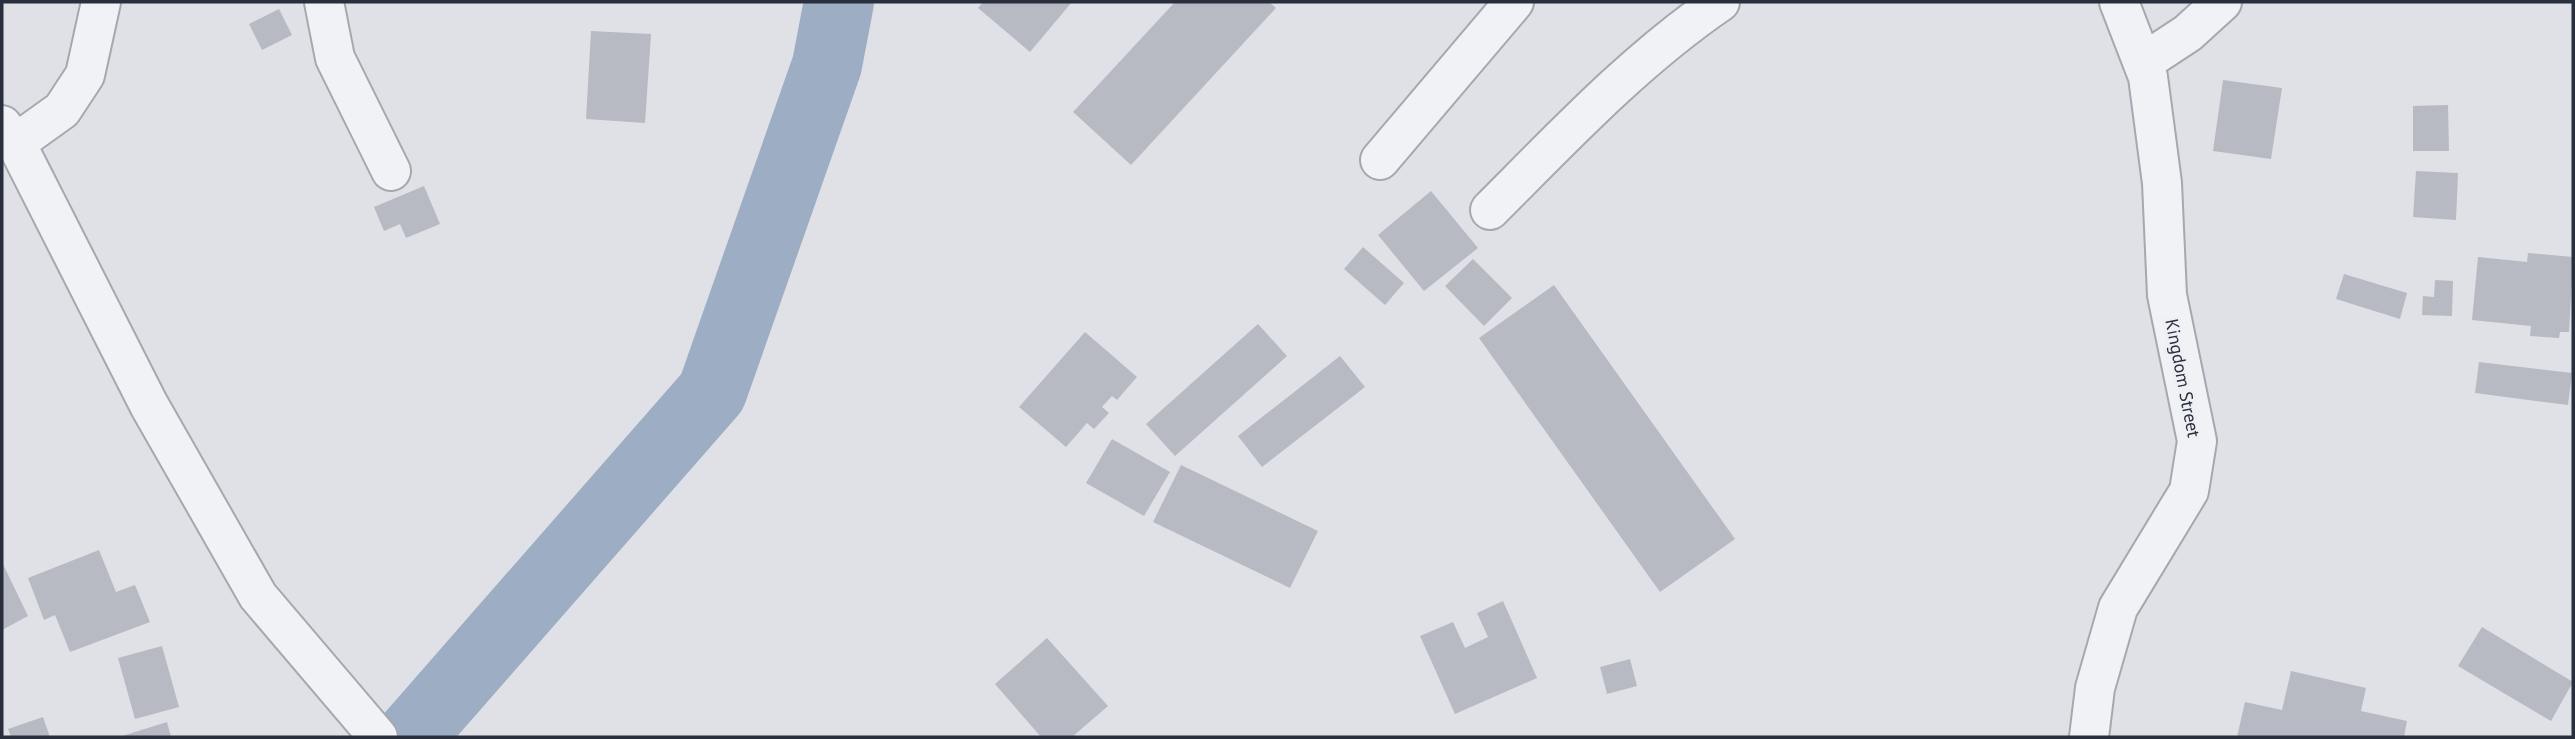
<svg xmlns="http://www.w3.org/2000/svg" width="2575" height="739" font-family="'PT Sans',sans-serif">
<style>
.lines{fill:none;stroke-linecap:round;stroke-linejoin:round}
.river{stroke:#9dadc4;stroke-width:70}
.building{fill:#b7bac3}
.minor-casing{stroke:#a5a8b0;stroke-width:42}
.minor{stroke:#f1f2f5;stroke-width:38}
.labels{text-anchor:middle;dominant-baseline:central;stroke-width:7;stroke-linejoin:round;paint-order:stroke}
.street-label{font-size:18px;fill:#292f3c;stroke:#eef0f5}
</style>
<rect width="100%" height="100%" fill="#dfe1e7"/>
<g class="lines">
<path class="river" d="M410,737L712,392L827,65L839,2"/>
</g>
<path class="building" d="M983,2H1072L1030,52L978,8Z
M1175,2H1269L1276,8L1131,165L1073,112Z
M279,9L292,35L262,50L249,24Z
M591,31L651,34L645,123L586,119Z
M2223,80L2282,88L2271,159L2213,151Z
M2448,105L2449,151H2413V106Z
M2416,171L2458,173L2456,220L2413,217Z
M424,186L440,224L406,238L400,224L384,231L374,207Z
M1431,191L1478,248L1424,291L1378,235Z
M1363,247L1404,283L1385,305L1344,269Z
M2528,253L2573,257L2569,332H2560L2559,338L2530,336L2531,326L2472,320L2478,257L2527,262Z
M1473,259L1512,298L1484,326L1445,286Z
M2344,274L2407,293L2400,319L2336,299Z
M2435,280L2453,281L2452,316L2422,315L2423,296L2434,297Z
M1554,285L1735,539L1660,592L1479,338Z
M1258,324L1287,356L1175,456L1146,424Z
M1085,332L1137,377L1117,400L1112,396L1102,407L1109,413L1094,429L1087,423L1066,447L1019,407Z
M1340,356L1365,387L1262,467L1238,436Z
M2479,362L2572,373L2568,405L2475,393Z
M1112,439L1170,472L1144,516L1086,483Z
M1181,465L1318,531L1290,588L1153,522Z
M99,550L116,592L135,585L150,622L70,652L55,615L44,620L28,578Z
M2,562L28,616L2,630Z
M1503,601L1537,678L1455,714L1420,636L1453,622L1465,648L1488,637L1477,613Z
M2482,627L2573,682L2551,721L2458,666Z
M1047,638L1108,706L1072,737H1041L995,684Z
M162,646L179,707L135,719L118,658Z
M1630,659L1637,686L1607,694L1600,667Z
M2291,671L2366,688L2361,711L2407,721L2404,737H2237L2245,702L2282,710Z
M43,717L50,737H11L8,729Z
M167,722L171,737H119Z"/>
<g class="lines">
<defs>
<path id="minor" d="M324,2L335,58L391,171
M2144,62L2188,33L2222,2
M2,125L16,143L149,405L258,596L378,737
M16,143L62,110L85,75L101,2
M1380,160L1514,2
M1490,210C1563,137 1635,60 1720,2
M2089,737L2095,688L2118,608L2189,491L2197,441L2167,295L2162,183L2148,77L2119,2"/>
</defs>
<use href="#minor" class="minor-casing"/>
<use href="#minor" class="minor"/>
</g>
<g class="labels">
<g class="street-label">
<text transform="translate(2183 378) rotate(79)">Kingdom Street</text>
</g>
</g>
<rect width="2575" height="739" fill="none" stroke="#292f3c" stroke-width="7"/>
</svg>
